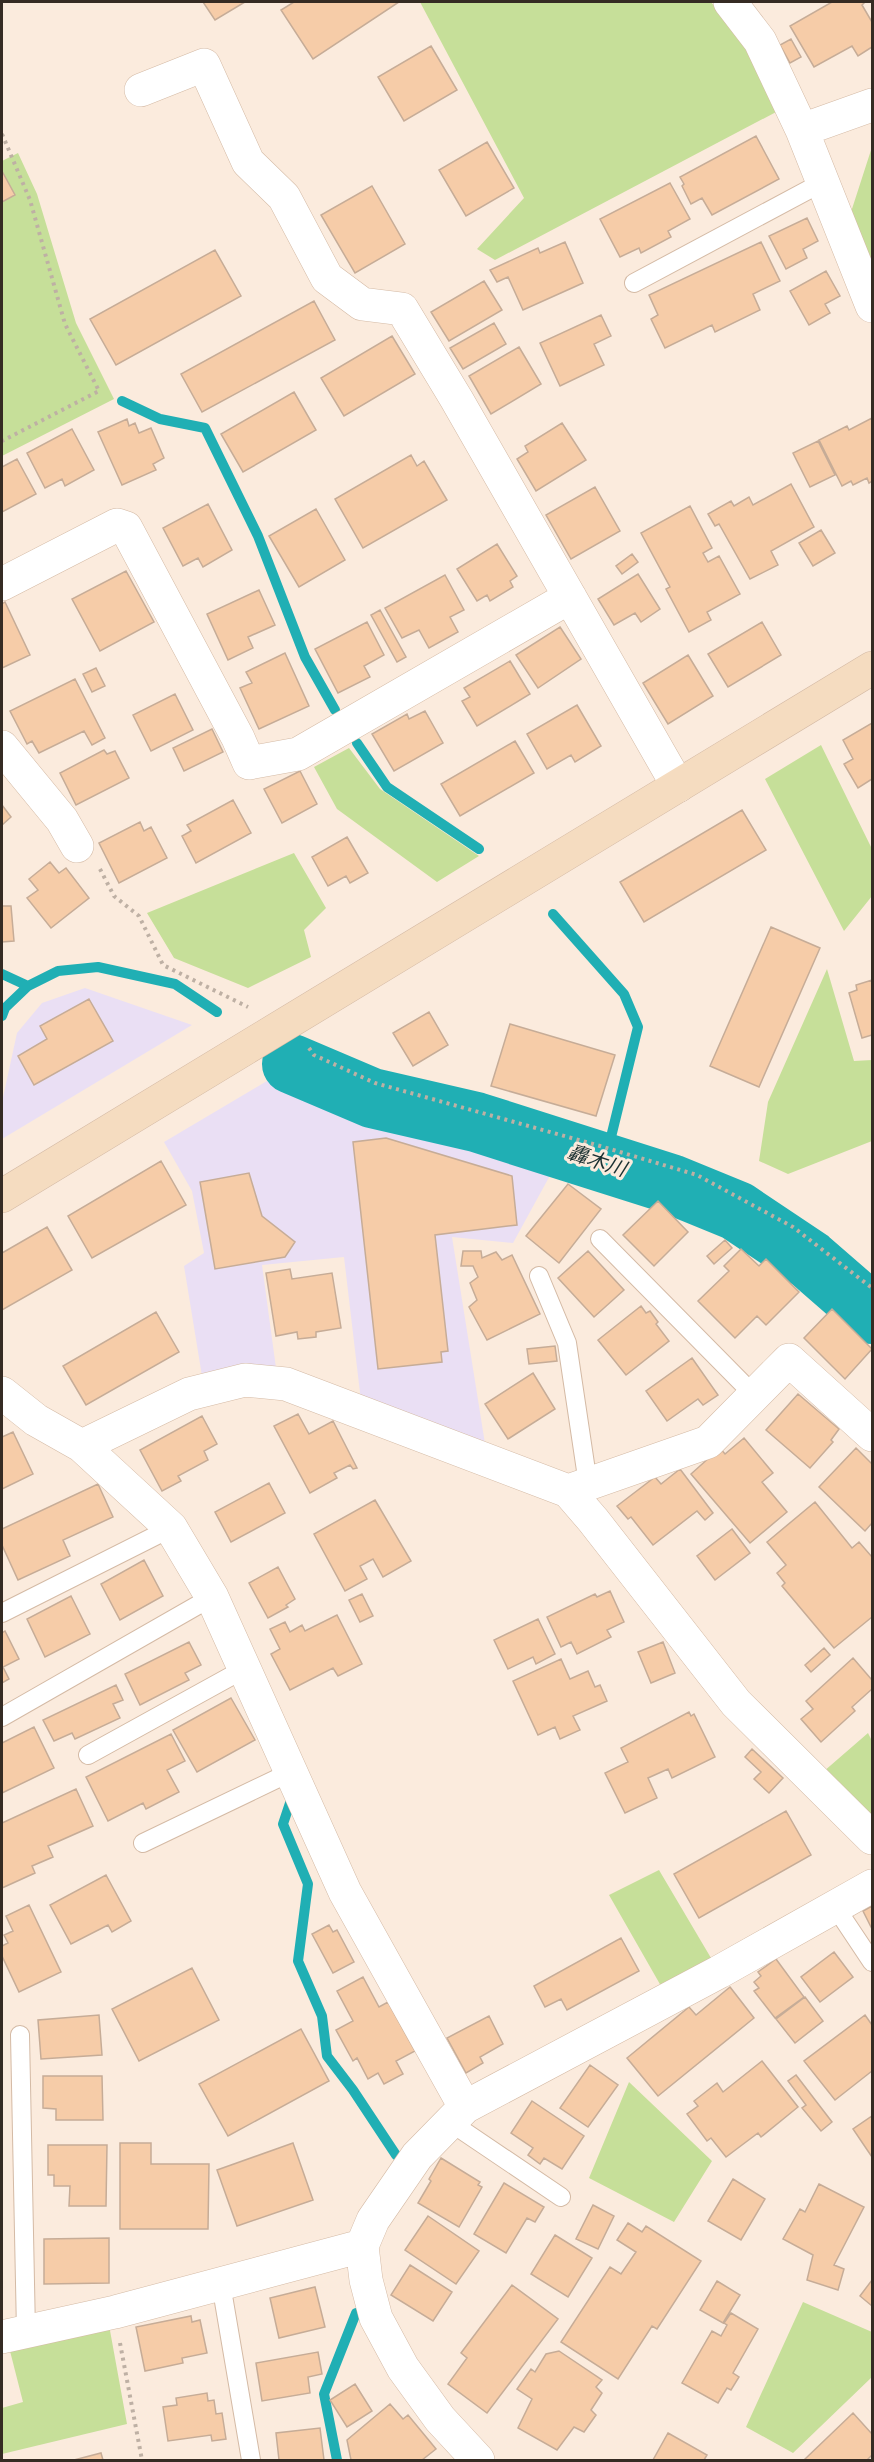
<svg xmlns="http://www.w3.org/2000/svg" width="874" height="2462" font-family="Ubuntu,'Noto Sans JP',sans-serif">
<style>
.commercial{fill:#eadff4}
.green{fill:#c6df99}
.lines{fill:none;stroke-linecap:round;stroke-linejoin:round}
.stream{stroke:#20afb4;stroke-width:10}
.river{stroke:#20afb4;stroke-width:60}
.building{fill:#f6cca8;stroke:#c6ac97;stroke-width:1.5}
.lane-casing{stroke:#d4baa5;stroke-width:20}
.street-casing{stroke:#d4baa5;stroke-width:34}
.secondary-casing{stroke:#d4baa5;stroke-width:34}
.path{stroke:#beb0a4;stroke-width:4;stroke-dasharray:3 4.5;stroke-linecap:butt}
.lane{stroke:#fff;stroke-width:18}
.street{stroke:#fff;stroke-width:33}
.secondary{stroke:#f5dcc0;stroke-width:33}
.labels{text-anchor:middle;dominant-baseline:central;stroke-width:6;stroke-linejoin:round;paint-order:stroke}
.water-label{font-size:20px;font-style:italic;fill:#1a3031;stroke:#fbebdd}
</style>
<rect width="100%" height="100%" fill="#fbebdd"/>
<path class="commercial" d="M85,988L192,1025L2,1139V1102L17,1033L42,1003Z
M267,1081L336,1112L553,1170L513,1243L452,1237L486,1450L361,1401L344,1257L262,1265L276,1368L202,1376L184,1266L204,1253L192,1191L164,1142Z"/>
<path class="green" d="M420,2H711L753,54L778,111L495,260L477,249L524,198Z
M872,147V264L851,212Z
M18,153L37,194L76,323L114,399L2,456V161Z
M821,745L872,849V896L844,931L765,779Z
M349,748L380,789L479,856L437,882L337,809L314,767Z
M294,853L326,908L304,930L311,957L248,988L174,958L147,913Z
M827,969L854,1061L872,1060V1141L788,1174L759,1161L768,1102Z
M868,1733L872,1741V1823L823,1772Z
M659,1870L711,1958L661,1986L609,1895Z
M629,2082L712,2161L674,2222L589,2178Z
M803,2302L872,2332V2377L793,2453L746,2427Z
M109,2325L127,2424L2,2454V2408L23,2402L10,2351Z"/>
<g class="lines">
<path class="stream" d="M122,401L160,419L205,428L258,536L305,657L335,710
M357,743L387,787L479,849
M553,914L624,994L638,1027L611,1137
M2,974L28,986
M2,1016L5,1008L28,986L58,971L98,967L175,984L217,1012
M290,1803L283,1824L308,1884L298,1961L322,2016L327,2056L353,2090L396,2155
M337,2460L324,2394L356,2313"/>
<path class="river" d="M292,1064L372,1098L476,1122L671,1184L737,1211L810,1260L872,1314"/>
</g>
<path class="building" d="M203,2H245L215,20Z
M294,2H399L313,59L281,10Z
M832,2H865L862,5L872,22V47L858,56L852,46L814,67L790,26Z
M791,39L801,57L790,63L780,45Z
M431,46L457,90L404,121L378,77Z
M756,136L779,179L712,215L702,198L691,204L682,186L684,184L680,177Z
M487,142L514,188L466,216L439,170Z
M2,171L15,195L2,202Z
M670,183L690,219L668,231L671,237L641,253L639,248L620,257L600,219Z
M372,186L405,244L355,273L321,215Z
M807,218L818,241L803,249L807,258L786,269L769,236Z
M565,242L583,283L523,310L508,277L497,282L490,270L538,248L540,253Z
M761,242L780,281L753,294L760,310L715,332L712,325L665,348L651,319L658,315L649,295Z
M215,250L241,296L116,365L90,319Z
M826,271L840,296L825,304L830,313L809,325L790,291Z
M484,281L502,310L449,341L431,312Z
M314,301L335,340L202,412L181,374Z
M601,315L611,336L594,344L604,365L560,386L540,343Z
M494,323L506,344L463,369L450,348Z
M392,336L415,374L344,416L321,378Z
M519,347L541,384L491,414L469,376Z
M294,392L316,430L243,472L221,434Z
M872,418V481L869,483L867,478L853,485L851,481L842,486L819,440L847,426L849,430Z
M127,419L129,426L135,423L139,433L151,428L164,458L153,464L156,470L122,485L98,432Z
M562,423L586,460L536,491L517,459L528,452L525,446Z
M72,429L94,470L65,486L62,479L45,488L27,453Z
M818,441L835,475L810,487L793,453Z
M411,455L417,466L424,461L447,500L363,548L335,499Z
M17,459L36,494L2,512V467Z
M791,484L814,527L771,551L778,565L750,579L719,524L715,526L708,514L731,501L734,506L749,497L753,505Z
M595,487L620,531L571,559L546,515Z
M208,504L232,550L203,567L198,558L183,566L163,528Z
M690,506L712,548L703,553L708,562L719,556L740,594L707,612L711,620L689,632L666,589L670,587L641,533Z
M316,509L345,560L299,587L269,536Z
M821,530L835,553L813,566L799,543Z
M497,544L517,576L510,581L513,587L490,601L487,595L477,601L457,569Z
M632,554L638,562L622,574L616,566Z
M126,571L154,622L100,651L72,599Z
M638,574L660,609L641,622L635,613L614,625L598,599Z
M445,575L464,610L450,617L458,632L429,648L419,630L402,638L385,608Z
M259,590L275,625L248,637L253,648L228,660L207,614Z
M5,602L30,655L2,668V604Z
M380,610L406,657L397,662L371,615Z
M367,622L384,655L364,666L370,677L338,693L315,649Z
M762,622L781,655L728,687L708,654Z
M560,627L581,659L538,688L516,655Z
M285,653L309,706L259,729L240,688L252,683L246,672Z
M688,655L713,696L668,724L643,683Z
M510,661L530,694L477,726L462,701L470,697L464,688Z
M96,668L105,686L92,692L83,674Z
M75,679L105,738L92,745L84,731L39,753L32,741L27,744L10,711Z
M175,694L193,730L151,751L133,715Z
M577,705L601,746L575,762L571,755L547,769L527,734Z
M425,711L443,743L394,771L372,734L407,714L409,719Z
M872,723V779L858,788L844,764L853,759L843,740Z
M212,729L223,752L184,771L173,748Z
M515,741L534,773L460,816L441,784Z
M104,750L107,754L115,751L129,778L76,805L60,773Z
M300,771L317,804L282,823L264,789Z
M233,800L251,833L196,863L182,836L191,831L187,825Z
M2,805L11,817L2,825Z
M742,810L766,850L644,922L620,882Z
M140,822L144,831L151,827L167,858L119,883L99,843Z
M347,837L368,873L350,883L346,876L328,886L312,857Z
M50,862L59,873L66,868L89,898L51,928L27,898L38,890L29,879Z
M2,906H11L14,941L2,942Z
M771,927L820,948L759,1087L710,1066Z
M872,980V1035L862,1038L849,993L857,990L856,985Z
M89,999L113,1041L34,1085L18,1056L47,1039L40,1026Z
M429,1012L448,1045L413,1066L393,1033Z
M510,1024L615,1055L596,1116L491,1086Z
M386,1138L512,1176L517,1225L435,1235L448,1351L441,1352L442,1362L378,1369L353,1142Z
M161,1161L186,1205L92,1258L68,1216Z
M249,1173L262,1216L295,1242L285,1257L215,1269L200,1182Z
M568,1184L601,1209L559,1263L526,1236Z
M658,1201L688,1232L654,1266L623,1235Z
M47,1227L72,1270L2,1310V1253Z
M725,1240L732,1248L714,1264L707,1256Z
M741,1249L759,1266L766,1259L799,1292L766,1325L757,1316L735,1338L698,1301L729,1271L724,1266Z
M463,1251H481L482,1258L496,1252L502,1260L512,1255L540,1314L487,1340L469,1307L477,1300L470,1283L478,1277L473,1266H461Z
M588,1251L624,1290L594,1317L558,1278Z
M290,1269L292,1279L332,1273L341,1328L316,1332V1337L298,1339L297,1332L276,1336L266,1273Z
M641,1306L646,1313L650,1311L658,1322L656,1324L669,1341L626,1375L598,1340Z
M832,1309L872,1349L845,1379L804,1338Z
M156,1312L179,1352L86,1405L63,1366Z
M555,1346L557,1361L529,1364L527,1349Z
M692,1358L718,1395L703,1405L698,1399L667,1421L646,1391Z
M533,1373L555,1409L508,1439L485,1404Z
M798,1394L839,1429L831,1440L833,1442L810,1468L766,1430Z
M298,1414L309,1434L333,1421L357,1468L353,1469L350,1465L334,1473L337,1478L310,1493L274,1426Z
M202,1416L217,1444L204,1451L208,1460L178,1476L181,1481L162,1491L140,1450Z
M13,1432L33,1474L2,1489V1437Z
M744,1438L773,1473L762,1482L787,1512L750,1543L691,1474L720,1448L725,1454Z
M856,1448L872,1464V1523L865,1531L819,1487Z
M680,1469L713,1513L705,1520L697,1511L653,1545L631,1517L628,1519L617,1506L655,1477L661,1484Z
M269,1483L285,1513L231,1542L215,1512Z
M98,1484L113,1517L63,1540L70,1556L18,1580L2,1545V1529Z
M375,1500L411,1561L383,1577L373,1559L360,1566L367,1579L345,1591L314,1534Z
M815,1502L852,1548L859,1542L872,1557V1617L834,1648L782,1586L785,1583L777,1573L786,1565L767,1542Z
M732,1529L750,1553L715,1580L697,1556Z
M144,1560L163,1596L120,1620L101,1584Z
M278,1567L295,1599L286,1605L288,1607L268,1618L249,1583Z
M610,1591L624,1622L607,1630L611,1637L577,1654L571,1642L561,1647L547,1617L595,1594L597,1597Z
M362,1594L373,1616L360,1622L349,1600Z
M71,1596L90,1634L45,1657L27,1619Z
M337,1615L362,1664L338,1676L333,1668L290,1690L271,1654L280,1649L270,1629L285,1622L290,1632L302,1625L305,1631Z
M538,1619L555,1654L536,1664L533,1657L508,1669L494,1640Z
M5,1631L19,1659L3,1667L9,1679L2,1683V1633Z
M189,1642L201,1665L185,1673L189,1680L140,1705L125,1674Z
M663,1642L675,1673L651,1683L638,1652Z
M824,1648L830,1655L811,1672L805,1665Z
M853,1658L872,1680V1689L852,1707L855,1711L821,1742L801,1719L813,1709L806,1701Z
M561,1659L570,1679L588,1671L595,1687L600,1685L607,1701L573,1716L580,1730L560,1739L555,1727L538,1735L513,1681Z
M116,1685L123,1700L113,1704L120,1718L75,1739L72,1733L54,1741L43,1720Z
M231,1698L255,1740L197,1772L173,1730Z
M689,1712L691,1716L694,1714L715,1757L672,1778L668,1769L648,1778L657,1798L625,1813L605,1773L628,1762L621,1748Z
M34,1727L54,1768L2,1793V1743Z
M171,1734L185,1761L167,1770L179,1792L146,1809L143,1803L108,1821L86,1777Z
M752,1749L783,1778L769,1793L754,1779L761,1772L745,1757Z
M76,1789L93,1826L48,1846L53,1857L32,1866L35,1873L2,1888V1823Z
M786,1811L811,1855L699,1918L674,1874Z
M106,1875L131,1921L112,1932L108,1925L71,1944L50,1905Z
M29,1905L61,1972L19,1992L2,1956V1946L8,1943L4,1935L13,1931L6,1916Z
M872,1906V1929L863,1911Z
M329,1925L333,1932L337,1930L354,1962L333,1973L312,1934Z
M621,1938L639,1971L567,2010L561,1999L545,2007L534,1986Z
M834,1952L853,1977L820,2002L801,1977Z
M776,1959L804,1997L775,2018L754,1991L759,1988L754,1982L761,1976L758,1972Z
M192,1968L219,2020L139,2061L112,2009Z
M363,1977L379,2007L388,2002L415,2051L396,2061L403,2074L384,2084L378,2073L368,2079L357,2058L353,2061L336,2030L353,2021L337,1991Z
M730,1987L754,2018L658,2096L627,2058L689,2007L696,2015Z
M805,1997L823,2021L795,2043L776,2019Z
M99,2015L102,2055L41,2059L38,2020Z
M865,2015L872,2025V2071L835,2100L804,2061Z
M489,2016L503,2044L480,2057L483,2063L466,2073L447,2038Z
M301,2029L329,2081L228,2136L199,2084Z
M762,2061L798,2107L761,2137L758,2133L726,2157L711,2138L707,2141L687,2114L698,2106L694,2101L717,2083L723,2092Z
M590,2065L618,2085L588,2127L560,2108Z
M796,2075L832,2122L821,2131L802,2108L806,2105L788,2081Z
M43,2076H102L103,2120H56V2109L43,2108Z
M532,2101L584,2136L562,2169L544,2158L540,2164L528,2155L533,2148L511,2133Z
M872,2116V2157L853,2129Z
M120,2143H151V2164H209L208,2229H120Z
M293,2143L313,2200L237,2226L217,2170Z
M48,2145H107L106,2206H69L70,2186H54V2175H48Z
M441,2158L480,2182L478,2185L482,2187L459,2227L418,2203L431,2181L429,2179Z
M733,2179L765,2199L741,2240L708,2221Z
M504,2183L544,2207L535,2222L527,2218L506,2253L474,2234Z
M819,2184L864,2207L834,2265L844,2269L838,2290L807,2280L813,2255L783,2239L800,2209L805,2212Z
M593,2205L614,2216L598,2249L576,2239Z
M428,2216L479,2251L456,2284L405,2250Z
M628,2223L642,2232L646,2226L701,2261L657,2329L652,2326L618,2379L561,2342L610,2267L621,2274L636,2252L617,2240Z
M555,2235L592,2258L568,2297L531,2274Z
M109,2238V2283L44,2284V2239Z
M410,2265L452,2292L433,2321L391,2295Z
M872,2280V2306L860,2296Z
M717,2281L740,2295L723,2323L700,2310Z
M512,2285L558,2319L487,2413L448,2384L467,2358L461,2353Z
M315,2287L325,2327L279,2338L270,2298Z
M731,2313L758,2329L733,2373L739,2377L731,2390L727,2388L718,2403L682,2383L712,2331L721,2336L727,2325L724,2323Z
M191,2316L192,2322L200,2320L207,2353L182,2358L183,2363L145,2371L136,2327Z
M559,2351L602,2380L596,2387L602,2393L591,2410L596,2415L584,2432L574,2427L557,2450L518,2428L532,2399L517,2389L531,2369L535,2372L546,2354Z
M318,2352L322,2374L308,2377L310,2393L262,2401L256,2363Z
M355,2384L372,2411L347,2427L330,2400Z
M207,2393L208,2401L214,2400L216,2414L222,2413L226,2439L212,2441L211,2435L168,2441L163,2407L177,2405L176,2398Z
M390,2404L403,2419L408,2415L436,2449L422,2460H351L347,2440Z
M853,2413L872,2434V2455L867,2460H804Z
M320,2428L324,2460H279L276,2433Z
M668,2433L707,2455L704,2460H653Z
M101,2453L103,2460H74Z"/>
<g class="lines">
<defs>
<path id="lane" d="M634,283L823,182
M600,1239L754,1395
M539,1276L567,1343L588,1484
M2,1613L171,1528
M2,1717L212,1597
M88,1755L244,1669
M143,1843L291,1772
M836,1908L872,1962
M20,2035L26,2332
M450,2122L561,2197
M221,2284L251,2460"/>
<path id="street" d="M730,2L760,41L802,130L872,306
M141,90L204,65L248,162L284,197L327,278L362,304L402,309L457,400L678,786
M802,130L872,105
M2,584L117,525L126,528L238,738L249,763L298,754L570,597
M2,747L62,820L77,846
M2,1393L36,1420L82,1446L171,1528L212,1597L345,1892L465,2107
M82,1446L189,1394L245,1380L286,1384L568,1491L593,1520L736,1703L872,1838
M568,1491L708,1442L789,1360L872,1435
M2,2337L115,2312L362,2246
M478,2460L440,2419L403,2368L376,2318L366,2280L362,2246L373,2220L417,2156L465,2107L719,1972L872,1886"/>
<path id="secondary" d="M2,1196L872,668"/>
</defs>
<use href="#lane" class="lane-casing"/>
<use href="#street" class="street-casing"/>
<use href="#secondary" class="secondary-casing"/>
<path class="path" d="M2,134L30,200L65,324L99,391L2,441
M100,869L114,896L139,916L163,965L248,1007
M309,1048L314,1055L375,1083L600,1146L697,1175L793,1227L872,1288
M120,2343L142,2460"/>
<use href="#lane" class="lane"/>
<use href="#street" class="street"/>
<use href="#secondary" class="secondary"/>
</g>
<g class="labels">
<g class="water-label">
<text transform="translate(597 1160) rotate(18)">轟木川</text>
</g>
</g>
<rect width="874" height="2462" fill="none" stroke="#352b23" stroke-width="6"/>
</svg>
